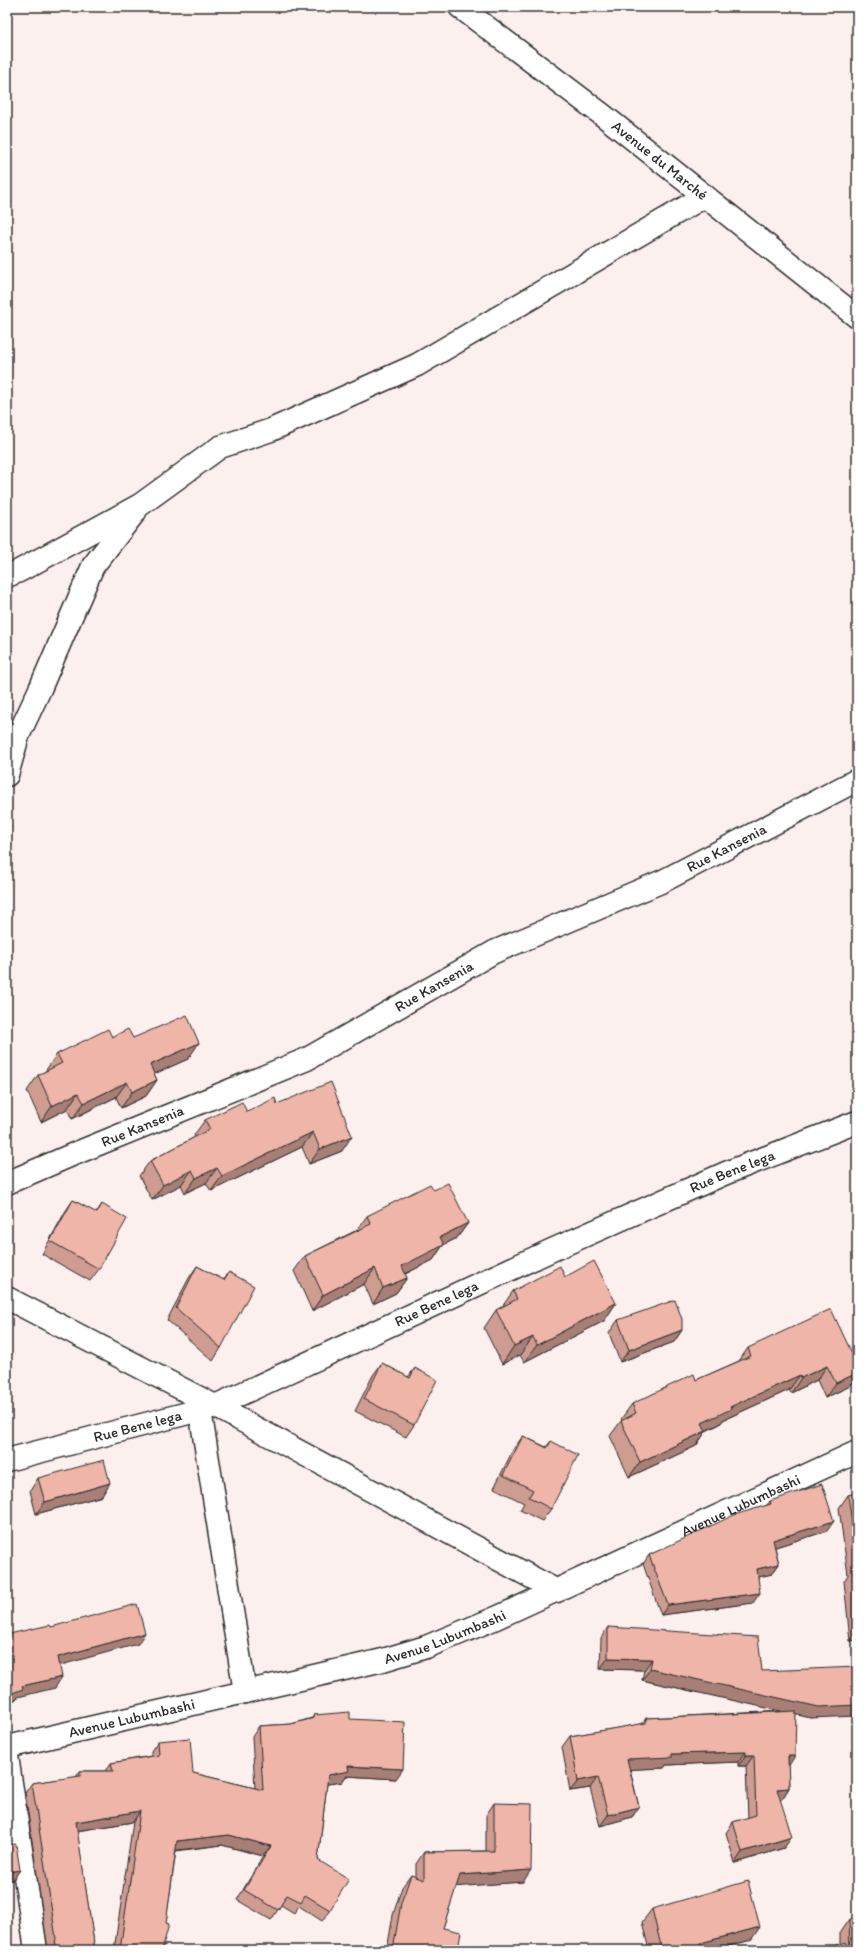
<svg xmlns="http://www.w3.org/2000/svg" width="864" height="1957" font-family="Itim,sans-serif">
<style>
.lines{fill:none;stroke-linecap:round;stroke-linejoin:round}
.street-casing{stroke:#2b2b2b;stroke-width:25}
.street{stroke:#fff;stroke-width:22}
.wall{fill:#ce9c91;stroke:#2b2b2b}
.shaded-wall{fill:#a77f76;stroke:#2b2b2b}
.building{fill:#efb5a9;stroke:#2b2b2b}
.labels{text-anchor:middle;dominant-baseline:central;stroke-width:3.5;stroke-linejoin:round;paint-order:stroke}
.street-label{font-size:15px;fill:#2b2b2b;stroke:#fff}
</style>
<rect width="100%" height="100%" fill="#fcf0ee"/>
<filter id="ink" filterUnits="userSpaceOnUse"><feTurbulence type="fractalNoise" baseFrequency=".025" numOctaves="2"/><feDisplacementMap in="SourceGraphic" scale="8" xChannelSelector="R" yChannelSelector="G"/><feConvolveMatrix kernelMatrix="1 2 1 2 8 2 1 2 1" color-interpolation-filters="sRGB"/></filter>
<g filter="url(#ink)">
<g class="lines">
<defs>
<g id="street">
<path id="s1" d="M460,7L604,116L857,317"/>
<path d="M7,576L19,571L140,505L220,447L271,430L417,365L705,196"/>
<path d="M7,775L18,736L40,689L93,566L135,512"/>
<path id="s2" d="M7,1183L74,1154L307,1059L494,952L663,881L857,780"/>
<path d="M7,1298L215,1406L557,1591"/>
<path d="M200,1410L245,1692"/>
<path id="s3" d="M7,1460L215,1406L552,1250L726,1173L857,1122"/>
<path id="s4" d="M7,1747L383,1660L426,1647L496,1618L857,1452"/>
<path d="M7,1756L36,1950"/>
</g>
</defs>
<use href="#street" class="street-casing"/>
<use href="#street" class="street"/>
</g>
<path class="wall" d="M112,1037L133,1038L188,1059L154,1074L157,1080L146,1096L121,1108L116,1097L72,1119L67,1109L41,1122L27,1091L38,1075L46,1071V1070L57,1054Z
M277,1104L342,1151L309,1164L302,1147L211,1191L206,1183L185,1193L181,1185L152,1200L139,1176L150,1161L195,1137L194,1135L205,1120L247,1112Z
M434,1190L468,1223L457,1238L443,1245L433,1260L405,1274L407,1278L396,1293L373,1304L364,1284L312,1311L294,1271L305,1256L357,1230L367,1216Z
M73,1200L96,1213L102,1204L99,1269L90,1281L42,1254L65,1212Z
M197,1266L223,1280L229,1272L221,1348L213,1361L167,1320L189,1278Z
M565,1277L616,1303L604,1321L524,1362L520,1355L502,1364L484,1328L496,1310L502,1307L513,1291Z
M618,1320L682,1330L674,1342L620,1362L609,1333Z
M748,1348L857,1364V1377L850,1386L825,1398L817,1380L791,1393L789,1390L723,1420L720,1424L706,1431L696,1446L629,1477L610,1436L621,1421L622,1420L621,1419L632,1404L696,1380L739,1361Z
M382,1363L408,1377L415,1368L414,1425L406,1437L355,1411L373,1375Z
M523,1436L546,1447L551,1441V1509L542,1521L520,1510L524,1503L494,1488L514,1448Z
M38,1478L102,1496L36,1514L30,1491Z
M857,1493V1640L850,1641L844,1581L848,1575L839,1508L848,1495Z
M770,1501L827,1531L775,1547L779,1564L772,1574L758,1577L753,1603L661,1615L643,1564L649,1555L767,1505Z
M608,1627L762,1671L811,1718L796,1714L788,1766L789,1788L782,1799H780L784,1848L735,1863L726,1833L733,1822L748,1818L746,1766H738V1762L666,1765L664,1768L630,1769L639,1807L632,1817L600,1826L590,1788L570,1791L562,1747L570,1736L642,1724L646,1718L783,1711L642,1680L644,1670L600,1669L601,1638Z
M314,1715L350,1719L396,1779L346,1776L342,1782L327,1784L318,1860L330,1910L322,1921L299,1906L294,1913L281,1905L271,1920L237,1900L263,1856L222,1845L176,1851L162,1950H114L133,1822L77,1831L95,1950H48L25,1793L32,1783L76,1777L80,1771H106L111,1763L151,1756V1751L158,1741L193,1773L255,1788L252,1737L259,1726L291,1724L312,1718Z
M494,1803L523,1882L456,1886L443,1928L458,1950H387L393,1915L402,1887L411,1875L416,1877V1864L424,1852L486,1851V1815Z
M652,1909L751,1940L714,1950H649L642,1922Z
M849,1919L857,1950H821L840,1944V1932Z"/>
<path class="shaded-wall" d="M199,1043L188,1059L139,1081L150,1065Z
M157,1080L146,1096L121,1108L132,1092Z
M127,1082L116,1097L72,1119L84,1103Z
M78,1093L67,1109L41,1122L52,1106Z
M313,1132L302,1147L211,1191L222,1176Z
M352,1136L342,1151L309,1164L320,1149Z
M217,1168L206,1183L185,1193L196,1178Z
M192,1170L181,1185L152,1200L163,1185Z
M468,1223L457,1238L443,1245L433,1260L391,1281L402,1266L440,1237Z
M375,1268L364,1284L312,1311L323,1295Z
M407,1278L396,1293L373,1304L383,1288Z
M616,1303L604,1321L524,1362L537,1345Z
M682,1330L674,1342L620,1362L629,1350Z
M533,1337L520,1355L502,1364L514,1346Z
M827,1366L817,1380L791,1393L801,1378Z
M857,1373V1377L850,1386L825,1398L836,1383Z
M800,1375L789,1390L723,1420L720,1424L691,1437L702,1423L730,1407Z
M706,1431L696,1446L629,1477L640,1462Z
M110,1483L102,1496L36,1514L45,1502Z
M834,1521L827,1531L766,1550L773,1540Z
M779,1564L772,1574L750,1579L757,1569Z
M760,1593L753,1603L661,1615L668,1605Z
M857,1631V1640L850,1641Z
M145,1633L138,1644L50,1668L58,1657Z
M608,1658L652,1659L644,1670L600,1669Z
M650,1669L857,1705V1716L811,1718L642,1680Z
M62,1677L55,1688L18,1697L15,1700L7,1703V1695L22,1686Z
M746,1752L738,1762L666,1765L664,1768L620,1770L627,1759L672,1754Z
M746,1755H754L746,1766H738Z
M788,1756H795L788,1767Z
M348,1766L403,1769L396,1779L346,1776L342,1782L321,1785L328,1775Z
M598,1777L590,1788L570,1791L578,1781Z
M789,1788L782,1799H770L777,1789Z
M639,1807L632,1817L600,1826L608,1815Z
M140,1811L133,1822L69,1832L76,1822Z
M229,1835L271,1846L263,1856L222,1845L170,1851L177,1841Z
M792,1837L784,1848L735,1863L742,1852Z
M20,1870L13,1880L7,1881V1872Z
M531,1870L523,1882L452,1887L460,1875Z
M760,1927L751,1940L714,1950H693L697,1944Z"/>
<path class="building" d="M187,1015L199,1043L150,1065L157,1080L132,1092L127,1082L84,1103L78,1093L52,1106L38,1075L62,1063L57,1054L108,1029L112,1037L128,1029L133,1038Z
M331,1082L352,1136L320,1149L313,1132L222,1176L217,1168L196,1178L192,1170L163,1185L150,1161L210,1129L205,1120L242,1102L247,1112L275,1098L277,1104Z
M448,1183L468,1223L440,1237L444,1245L402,1266L407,1278L383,1288L375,1268L323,1295L305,1256L371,1224L367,1216L430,1184L434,1190Z
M73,1200L97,1213L102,1204L127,1219L99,1269L50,1241Z
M594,1261L616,1303L537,1345L533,1337L514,1346L496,1310L517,1299L513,1291L560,1266L565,1277Z
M197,1266L224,1280L229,1272L254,1286L221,1348L176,1308Z
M675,1300L682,1319V1330L629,1350L618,1320Z
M831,1309L857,1364V1373L836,1383L827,1366L801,1378L800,1375L730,1407L731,1409L702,1423L706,1431L640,1462L621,1421L636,1413L632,1404L694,1374L696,1380L751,1356L748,1348Z
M382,1363L410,1378L415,1368L437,1380L414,1425L364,1399Z
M523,1436L547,1448L551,1441L578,1455L551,1509L529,1497L533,1490L503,1475Z
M104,1460L110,1483L45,1502L38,1478Z
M822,1484L834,1521L773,1540L779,1564L757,1569L760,1593L668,1605L649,1555L734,1515L771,1504L770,1501Z
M857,1493V1560L848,1495Z
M853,1568H857V1609Z
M137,1604L145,1633L58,1657L62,1677L22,1686L23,1689L7,1695V1628L9,1634L50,1625L51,1627Z
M608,1627L758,1637L762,1671L857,1667V1705L819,1707L650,1669L652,1659L608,1658Z
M796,1711L795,1756H788L789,1788L777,1789L792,1837L742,1852L733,1822L756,1815L754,1755H746V1752L672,1754V1757L627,1759L639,1807L608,1815L598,1777L578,1781L570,1736L646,1723V1718Z
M350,1712V1719L405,1722L403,1769L348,1766L349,1771L328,1775L318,1860L349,1879L330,1910L305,1895L301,1902L287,1895L278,1910L244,1890L271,1846L229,1835L177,1841L166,1923L169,1924L162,1950H120L140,1811L76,1822L95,1950H52L55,1944L56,1938L32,1783L80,1776V1771H113L111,1763L159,1755L158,1741L190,1738L193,1773L263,1790L259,1726L291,1724L314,1718V1715Z
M494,1803L532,1804L531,1870L460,1875L443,1928L461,1932L458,1950H393L401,1903L411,1875L424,1880V1852L494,1851Z
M16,1844L20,1870L7,1872V1845Z
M748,1881L760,1927L697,1944L698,1950H662L652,1909Z
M849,1919H857V1950H850Z
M846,1942L849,1950H821Z"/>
</g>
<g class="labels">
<g class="street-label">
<text stroke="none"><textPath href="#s1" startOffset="252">Avenue du Marché</textPath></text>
<text stroke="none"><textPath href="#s2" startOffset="795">Rue Kansenia</textPath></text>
<text stroke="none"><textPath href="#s2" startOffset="471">Rue Kansenia</textPath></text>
<text stroke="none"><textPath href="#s2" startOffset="147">Rue Kansenia</textPath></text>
<text stroke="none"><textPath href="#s3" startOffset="783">Rue Bene lega</textPath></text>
<text stroke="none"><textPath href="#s3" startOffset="459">Rue Bene lega</textPath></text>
<text stroke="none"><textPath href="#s3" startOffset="135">Rue Bene lega</textPath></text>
<text stroke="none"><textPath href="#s4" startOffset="776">Avenue Lubumbashi</textPath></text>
<text stroke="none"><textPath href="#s4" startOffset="452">Avenue Lubumbashi</textPath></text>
<text stroke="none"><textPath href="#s4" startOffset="128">Avenue Lubumbashi</textPath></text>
</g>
</g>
<rect width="864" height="1957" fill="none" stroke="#fff" stroke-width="24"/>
<rect x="12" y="12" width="840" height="1933" fill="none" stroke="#2b2b2b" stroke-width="1.5" filter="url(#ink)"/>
</svg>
